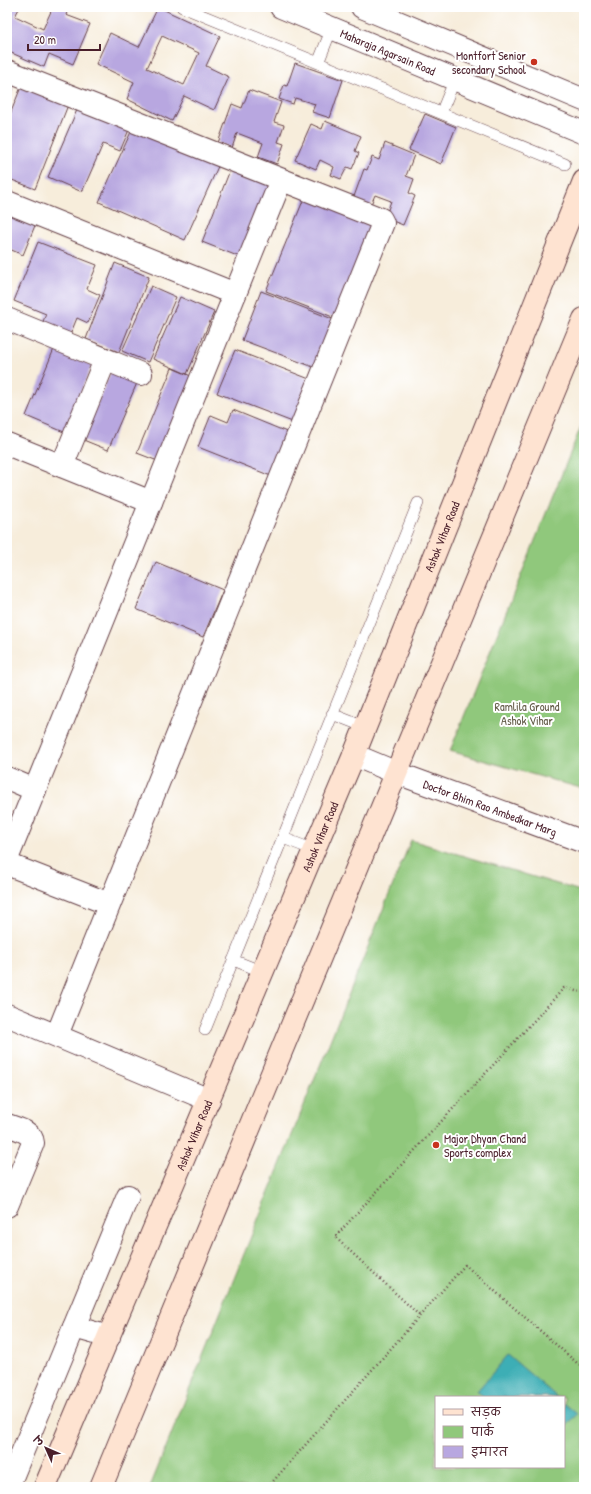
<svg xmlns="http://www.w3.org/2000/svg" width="591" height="1494" font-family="'Patrick Hand','Playpen Sans Deva',sans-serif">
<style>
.green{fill:#90c87b;stroke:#6d7453;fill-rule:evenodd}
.water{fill:#3daeb5;stroke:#446670}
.building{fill:#b8a7e0;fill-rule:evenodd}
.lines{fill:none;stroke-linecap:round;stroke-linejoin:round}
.service-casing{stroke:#643e45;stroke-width:12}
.minor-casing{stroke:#643e45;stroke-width:24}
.secondary-casing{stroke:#643e45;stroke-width:24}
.path{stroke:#643e45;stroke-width:2.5;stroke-dasharray:1 3;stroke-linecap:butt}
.service{stroke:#fff;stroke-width:11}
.minor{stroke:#fff;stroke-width:22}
.secondary{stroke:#fee3d1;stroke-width:22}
.poi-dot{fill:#c8321e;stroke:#fff;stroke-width:1.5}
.labels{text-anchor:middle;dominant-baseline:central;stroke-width:4;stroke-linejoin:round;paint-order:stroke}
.street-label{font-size:12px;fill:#4a1f2b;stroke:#fff}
.poi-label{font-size:12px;fill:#4a1f2b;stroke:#fff;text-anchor:end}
.park-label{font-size:12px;fill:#625a47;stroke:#fff}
</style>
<rect width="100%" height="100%" fill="#fff"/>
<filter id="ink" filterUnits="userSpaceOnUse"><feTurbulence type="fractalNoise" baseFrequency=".025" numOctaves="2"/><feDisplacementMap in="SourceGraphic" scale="8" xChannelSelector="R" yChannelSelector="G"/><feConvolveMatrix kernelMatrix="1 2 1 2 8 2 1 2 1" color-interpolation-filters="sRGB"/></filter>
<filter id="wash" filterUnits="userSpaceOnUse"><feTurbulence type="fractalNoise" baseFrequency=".012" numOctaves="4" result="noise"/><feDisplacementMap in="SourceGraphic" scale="16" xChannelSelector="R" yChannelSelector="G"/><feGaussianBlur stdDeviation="0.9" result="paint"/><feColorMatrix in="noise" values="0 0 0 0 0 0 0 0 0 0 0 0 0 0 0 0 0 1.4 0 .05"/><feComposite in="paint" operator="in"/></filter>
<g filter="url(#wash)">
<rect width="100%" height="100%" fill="#f7eddb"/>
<path class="green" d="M584,419V789L450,751Z
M411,840L584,892V1487H150ZM436,1397H564V1467H436Z"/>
<path class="water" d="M508,1355L557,1397H484L477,1391Z
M564,1403L577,1414L564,1429Z"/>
<g id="blocks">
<path class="building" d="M7,7H20L15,16L43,29L53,7H69L66,15L90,24L73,64L49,54L44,67L7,51Z
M158,7L220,36L206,66L229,77L214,110L184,96L172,121L127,99L134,82L96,64L110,33L139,47ZM162,36L199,53L184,85L147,68Z
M295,63L343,80L330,118L312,112L315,104L295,98L293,104L279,99L284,85L287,86Z
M7,87L13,89L7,106Z
M21,87L68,105L35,189L7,178V122Z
M249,90L281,102L274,122L284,125L278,142L284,144L277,164L258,157L263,143L237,133L232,148L218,143L232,104L242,108Z
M80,103L131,125L120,151L103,144L82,192L48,177Z
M425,114L456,127L441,164L409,150Z
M325,121L361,136L355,151L359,153L352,169L347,167L341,179L331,175L334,167L320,160L316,169L295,160L311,124L322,129Z
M135,123L220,162L185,240L99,202Z
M385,143L414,155L406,176L414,179L409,193L415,196L403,225L385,218L391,201L375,195L369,209L352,202L364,169L367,170L372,157L379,160Z
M232,165L276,182L245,259L202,242Z
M305,196L376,225L338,319L266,291Z
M7,212L36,223L23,255L7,248Z
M38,242L97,265L87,289L100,295L88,323L77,318L70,335L42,324L46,314L14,301Z
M115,263L149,277L119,352L86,339Z
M151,286L176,297L148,362L122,351Z
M261,291L335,320L316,368L242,340Z
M180,297L214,312L187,374L153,359Z
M54,349L92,365L64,432L26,416Z
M235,350L312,380L295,423L217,393Z
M172,368L198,379L163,463L137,453Z
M111,372L137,383L108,450L81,439Z
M233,410L294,435L276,478L198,447L211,415L228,422Z
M156,562L223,590L203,637L136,609Z"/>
</g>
</g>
<g filter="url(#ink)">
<use href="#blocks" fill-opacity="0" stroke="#643e45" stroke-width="1"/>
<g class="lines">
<defs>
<path id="service" d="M182,7L565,164
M318,63L332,28
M441,113L455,79
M332,714L365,727
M283,838L314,850
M233,960L263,972
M205,1030L418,503"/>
<g id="minor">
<path id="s1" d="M281,7L584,133"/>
<path d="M362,7L584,100"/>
<path d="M7,71L381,219L383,223L57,1035"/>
<path d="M7,202L235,294"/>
<path d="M7,319L141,374"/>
<path d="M7,444L151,502"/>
<path d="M62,466L105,360"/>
<path id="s2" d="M354,755L397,773L584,842"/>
<path d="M7,778L35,790"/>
<path d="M7,859L281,180"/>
<path d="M7,864L109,904"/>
<path d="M7,1015L209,1100"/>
<path d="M7,1125C17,1129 32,1131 33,1143L7,1206"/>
<path d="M74,1327L128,1196"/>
<path d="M8,1487L74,1327L109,1337"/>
</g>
<g id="secondary">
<path id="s3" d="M45,1487L354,755L584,181"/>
<path d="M101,1487L584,319"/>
</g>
</defs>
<use href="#service" class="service-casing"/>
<use href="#minor" class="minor-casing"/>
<use href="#secondary" class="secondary-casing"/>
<path class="path" d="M419,1315L335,1237L564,988L584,993
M268,1487L465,1265L584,1369"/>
<use href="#service" class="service"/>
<use href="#minor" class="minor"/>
<use href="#secondary" class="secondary"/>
</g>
</g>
<g class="poi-dot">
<circle cx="534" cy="62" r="4"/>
<circle cx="436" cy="1145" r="4"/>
</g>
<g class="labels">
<g class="street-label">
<text stroke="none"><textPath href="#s1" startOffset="116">Maharaja Agarsain Road</textPath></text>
<text stroke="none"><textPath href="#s3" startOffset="1030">Ashok Vihar Road</textPath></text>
<text stroke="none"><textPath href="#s2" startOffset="146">Doctor Bhim Rao Ambedkar Marg</textPath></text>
<text stroke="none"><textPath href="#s3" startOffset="706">Ashok Vihar Road</textPath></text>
<text stroke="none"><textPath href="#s3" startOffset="382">Ashok Vihar Road</textPath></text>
</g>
<g class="poi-label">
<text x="526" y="55">Montfort Senior<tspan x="526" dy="14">secondary School</tspan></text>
<text x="444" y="1138" text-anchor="start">Major Dhyan Chand<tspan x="444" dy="14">Sports complex</tspan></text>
</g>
<g class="park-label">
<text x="527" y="706">Ramlila Ground<tspan x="527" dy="14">Ashok Vihar</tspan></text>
</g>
</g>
<rect width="591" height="1494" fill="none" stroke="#fff" stroke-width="24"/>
<rect x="435" y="1396" width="130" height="72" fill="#ffffff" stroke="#b7a5aa"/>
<rect x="443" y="1409" width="20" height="6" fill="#fee3d1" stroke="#b7a5aa"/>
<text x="471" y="1416" font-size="12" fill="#4a1f2b">सड़क</text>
<rect x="443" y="1426" width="20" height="12" fill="#90c87b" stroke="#b7a5aa"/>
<text x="471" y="1436" font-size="12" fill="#4a1f2b">पार्क</text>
<rect x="443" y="1446" width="20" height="12" fill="#b8a7e0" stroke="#b7a5aa"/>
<text x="471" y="1456" font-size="12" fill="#4a1f2b">इमारत</text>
<g transform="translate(46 1448) rotate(315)" stroke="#ffffff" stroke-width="3" paint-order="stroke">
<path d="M0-3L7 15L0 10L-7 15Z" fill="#4a1f2b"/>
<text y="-6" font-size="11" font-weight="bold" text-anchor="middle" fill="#4a1f2b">उ</text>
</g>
<path d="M28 44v6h72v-6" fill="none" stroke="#4a1f2b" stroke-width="2"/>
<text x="34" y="44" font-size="12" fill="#4a1f2b" stroke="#ffffff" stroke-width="3" paint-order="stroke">20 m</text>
</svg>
